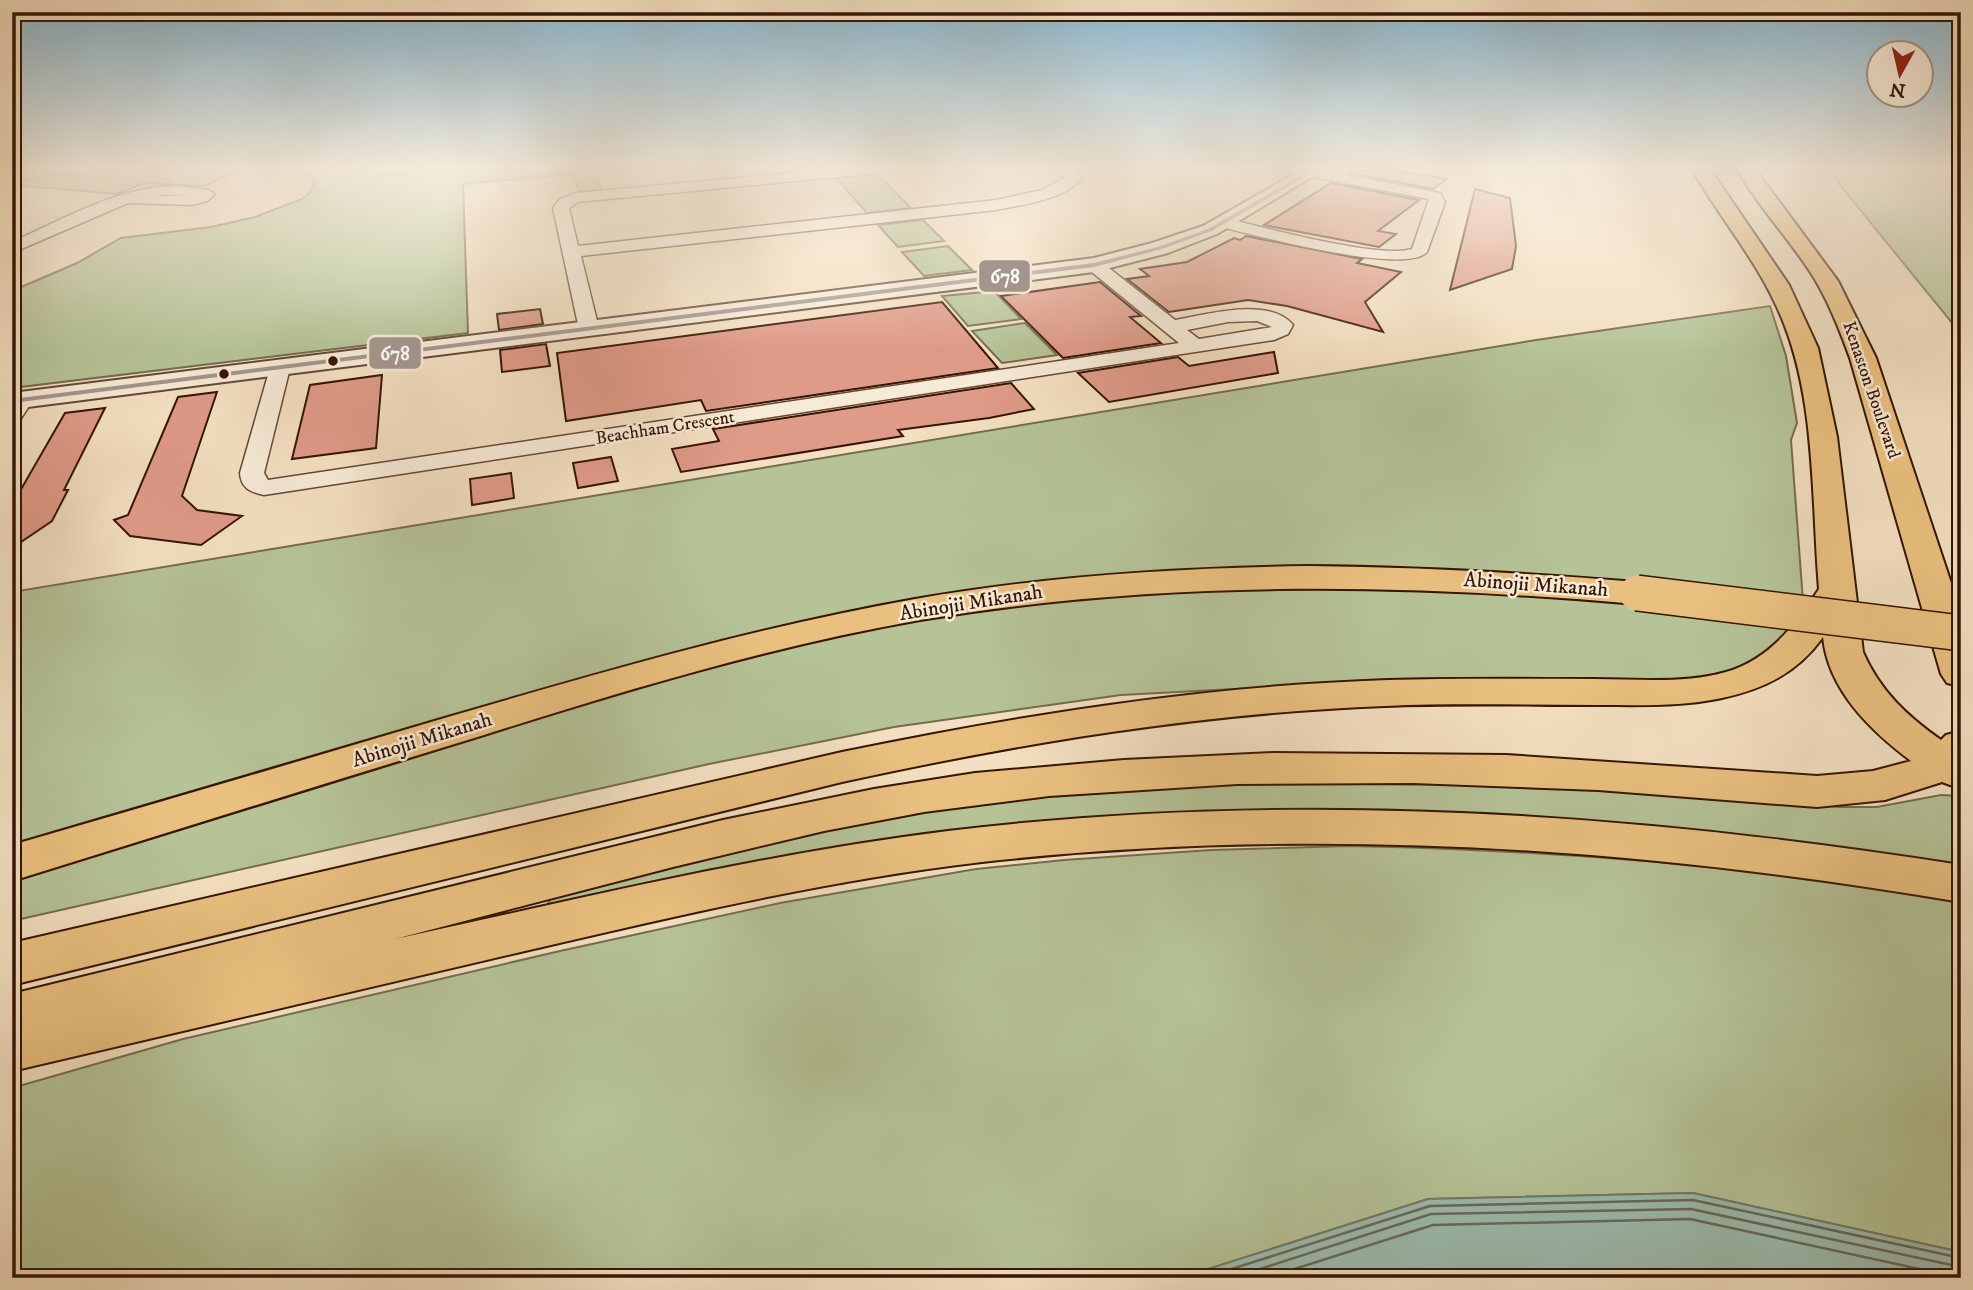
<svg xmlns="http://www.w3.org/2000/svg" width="1973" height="1290" font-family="'IM FELL DW Pica',serif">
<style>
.green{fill:#b5c397;stroke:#756c4e;stroke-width:2}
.water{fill:#9cbdb0;stroke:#737a6b;stroke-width:2}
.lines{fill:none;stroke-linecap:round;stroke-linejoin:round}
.shore{stroke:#68695a;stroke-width:2.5}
.building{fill:#df9a88;stroke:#351504;stroke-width:2}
.minor-casing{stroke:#644833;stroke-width:3}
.tertiary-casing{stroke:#644833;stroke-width:4}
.primary-casing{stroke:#351504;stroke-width:4}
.minor{fill:#f7ead7;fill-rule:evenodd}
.tertiary{fill:#f7ead7;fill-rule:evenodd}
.primary{fill:#eac080;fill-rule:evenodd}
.primary-bridge-casing{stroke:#351504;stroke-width:38;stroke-linecap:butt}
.primary-bridge{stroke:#eac080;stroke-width:35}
.bus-1-casing{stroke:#f7ead7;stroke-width:6}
.bus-1{fill:#a4968e;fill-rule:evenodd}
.bus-dot{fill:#351504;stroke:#f7ead7;stroke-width:2.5}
.labels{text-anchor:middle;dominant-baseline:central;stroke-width:5;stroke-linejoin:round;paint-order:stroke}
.far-street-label{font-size:18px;fill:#351504;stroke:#f7ead7}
.street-label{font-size:21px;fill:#351504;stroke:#f7ead7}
.line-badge{stroke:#f7ead7;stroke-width:2.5}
.badge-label{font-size:19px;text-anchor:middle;font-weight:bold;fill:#fff}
</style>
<rect width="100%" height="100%" fill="#f3dfc1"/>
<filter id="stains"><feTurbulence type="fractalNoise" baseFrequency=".00286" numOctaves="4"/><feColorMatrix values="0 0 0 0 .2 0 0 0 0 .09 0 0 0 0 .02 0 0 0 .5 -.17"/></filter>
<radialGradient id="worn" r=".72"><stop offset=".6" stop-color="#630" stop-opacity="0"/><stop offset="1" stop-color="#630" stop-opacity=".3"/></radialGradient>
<path class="green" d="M12,169H242L205,186L145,183L117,194L12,185Z
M293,169H346L385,174L460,169H637L595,172L601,190L579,192L573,174L463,184L468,333L12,388V291L77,263L121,238L211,227L255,217L302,199L309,193L315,183L309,175Z
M1829,169H1961V334L1840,185Z
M877,174L911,208L867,213L836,178Z
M923,220L944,241L898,247L878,225Z
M948,246L972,270L924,276L902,252Z
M994,291L1021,319L968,326L942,296Z
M1770,306L1786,356L1797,423L1791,440L1803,601L1792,637L1739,674L1679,684L1427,679L1121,695L894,727L709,764L12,921V592L1536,340Z
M1025,323L1057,355L1002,363L972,331Z
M1155,781L1555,786L1840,807H1877L1941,795L1961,796V870L1540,818L1370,811L1237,812L552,906L548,904L551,896L865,820Z
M1349,846C1554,850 1758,866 1961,901V1252L1693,1193L1428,1199L1180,1278H12V1088L183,1039L560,951L780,903L976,869L1064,860L1211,850Z"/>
<path class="water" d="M12,169H158L54,175L12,183Z
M1693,1193L1961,1252V1278H1180L1428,1199Z"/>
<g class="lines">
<path class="shore" d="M1203,1278L1430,1206L1693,1200L1961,1258
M1232,1278L1431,1214L1691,1209L1961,1267
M1266,1278L1433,1225L1690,1219L1961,1278"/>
</g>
<path class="building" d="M1354,169H1388L1447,179L1433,189L1348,173Z
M1331,183L1419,200L1378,231L1396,234L1379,247L1264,225Z
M1475,189L1510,198L1516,246L1512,269L1450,290Z
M1246,236L1362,259L1357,263L1401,272L1365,302L1383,332L1287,306L1248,300L1169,312L1127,279L1149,276L1140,269L1187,262L1234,238L1240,240Z
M1100,282L1141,316L1130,317L1161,343L1063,358L1001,296Z
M942,302L998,368L706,411L701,400L566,421L557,353Z
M540,309L543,324L499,330L497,314Z
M546,344L550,366L502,372L500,350Z
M1274,352L1278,373L1109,402L1078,373L1178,357L1189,366Z
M382,375L376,448L292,459L310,385Z
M1011,383L1034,409L989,418L898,430L903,436L681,472L672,449L719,441L713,429Z
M217,392L182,496L197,510L242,516L201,545L130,536L114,520L128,515L178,397Z
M105,408L64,490H68L52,521L12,548V505L65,413Z
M611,457L618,481L578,488L573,463Z
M511,473L514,498L472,505L470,479Z"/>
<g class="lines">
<defs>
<path id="minor" d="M834,169H885L878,173L578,202L569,208L578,246L996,200L1042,190L1066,177L1059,169H1074L1082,178C1062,201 1024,204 996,210L581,256L599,329L589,335L579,329L553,208L560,199L576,193Z
M1285,169H1315L1440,193L1445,202L1427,252C1405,276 1253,235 1218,226L1216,223L1218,220L1224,218C1263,227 1379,259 1412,249L1429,199L1292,173Z
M177,186L208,190L215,194L207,201L192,205L128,203L12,253V242C64,219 119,186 177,186ZM166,195L190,196H153Z
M1094,260L1100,261L1175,320C1205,315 1270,296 1293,325L1288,334L1274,340L264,495C250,492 241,488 240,473L270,368L273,364H287L290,368L264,473L268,480L1179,343L1088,269L1085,265L1088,261ZM1257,321L1272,327L1199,339L1187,330L1228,322Z
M22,393L30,395L33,400L20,420L12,422V398Z"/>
<path id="tertiary" d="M1303,169H1325L1217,234L1168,253L1094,272L12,409V393L1094,258L1152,243L1203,226Z"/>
<path id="primary" d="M1692,169H1710L1789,285L1818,348L1837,437L1863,652C1880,691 1907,716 1941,740L1946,735L1961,731V789L1942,782L1885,800L1817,807L1598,790L1413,783L1237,784L1049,796L924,812L824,831L673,867L395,939C578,899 762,854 948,831C1286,790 1626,812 1961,865V902C1637,847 1309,825 982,862C827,880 676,916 525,951C354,991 183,1031 12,1071V994L723,820L874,789L975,773L1124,760L1274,753L1506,755L1817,776L1873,771L1911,761C1871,731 1828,690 1823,637C1797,673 1764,689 1722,698C1681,707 1638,705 1596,705C1526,705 1455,703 1385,706C1201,713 1021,743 842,782L12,985V943L842,752C1022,715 1203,686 1388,680C1457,678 1526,679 1594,679C1637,679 1685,684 1726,672C1770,659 1795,625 1819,589C1811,496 1817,391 1776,305C1754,257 1718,215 1692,169Z
M1737,169H1755L1838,281L1876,358L1961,613V686L1947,683L1941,674L1850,358C1839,328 1827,297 1809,270C1786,235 1757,205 1737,169Z
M1308,566C1418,567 1527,573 1637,582L1650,585L1655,593L1650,601L1637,604C1397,583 1158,580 920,620C772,646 627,690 484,735C326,783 169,832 12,881V845C158,803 303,760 448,717C602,672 757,627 915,599C1045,576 1176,568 1308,566Z"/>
</defs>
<use href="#minor" class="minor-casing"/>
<use href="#tertiary" class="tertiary-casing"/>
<use href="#primary" class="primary-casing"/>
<use href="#minor" class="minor"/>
<use href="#tertiary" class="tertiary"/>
<use href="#primary" class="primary"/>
<defs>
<path id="primary-bridge" d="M1637,593L1961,633"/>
</defs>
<use href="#primary-bridge" class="primary-bridge-casing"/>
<use href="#primary-bridge" class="primary-bridge"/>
<defs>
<path id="bus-1" d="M1312,169H1318L1212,231L1162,249L1094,267L12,403V399L1094,263L1158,247L1208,229Z"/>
</defs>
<use href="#bus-1" class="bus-1-casing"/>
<use href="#bus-1" class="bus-1"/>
</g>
<linearGradient id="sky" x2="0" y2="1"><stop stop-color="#89b8d2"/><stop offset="0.48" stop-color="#faf1e3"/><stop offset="1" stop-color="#faf1e3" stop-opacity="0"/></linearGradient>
<rect width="1973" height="350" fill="url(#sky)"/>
<g class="bus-dot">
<circle cx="333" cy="361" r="6"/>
<circle cx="224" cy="374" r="6"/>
</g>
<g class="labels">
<g class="far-street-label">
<text transform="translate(1871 390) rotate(71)">Kenaston Boulevard</text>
<text transform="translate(665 428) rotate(-9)">Beachham Crescent</text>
</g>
<g class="street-label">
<text transform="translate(1536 585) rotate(4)">Abinojii Mikanah</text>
<text transform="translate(971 603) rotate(-9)">Abinojii Mikanah</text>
<text transform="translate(422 740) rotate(-17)">Abinojii Mikanah</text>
</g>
</g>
<g class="line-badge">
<rect x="978" y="259" width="53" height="34" rx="7" fill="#a4968e"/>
<rect x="368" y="336" width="54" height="34" rx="7" fill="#a4968e"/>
</g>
<g class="badge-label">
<text x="1005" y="283">678</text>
<text x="395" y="360">678</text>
</g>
<rect width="1973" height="1290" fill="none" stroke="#f3dfc1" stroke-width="42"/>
<rect x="14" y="14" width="1945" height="1262" fill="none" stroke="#351504" stroke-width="3.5"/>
<rect x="21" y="21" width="1931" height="1248" fill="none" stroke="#351504" stroke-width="2"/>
<g transform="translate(1900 74) rotate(188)"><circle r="33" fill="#f7ead7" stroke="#a99583" stroke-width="2"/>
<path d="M0-5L12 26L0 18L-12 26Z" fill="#8f2418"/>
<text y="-10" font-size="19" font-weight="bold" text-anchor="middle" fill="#351504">N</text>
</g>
<rect width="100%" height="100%" filter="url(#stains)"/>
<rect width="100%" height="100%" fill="url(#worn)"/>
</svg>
